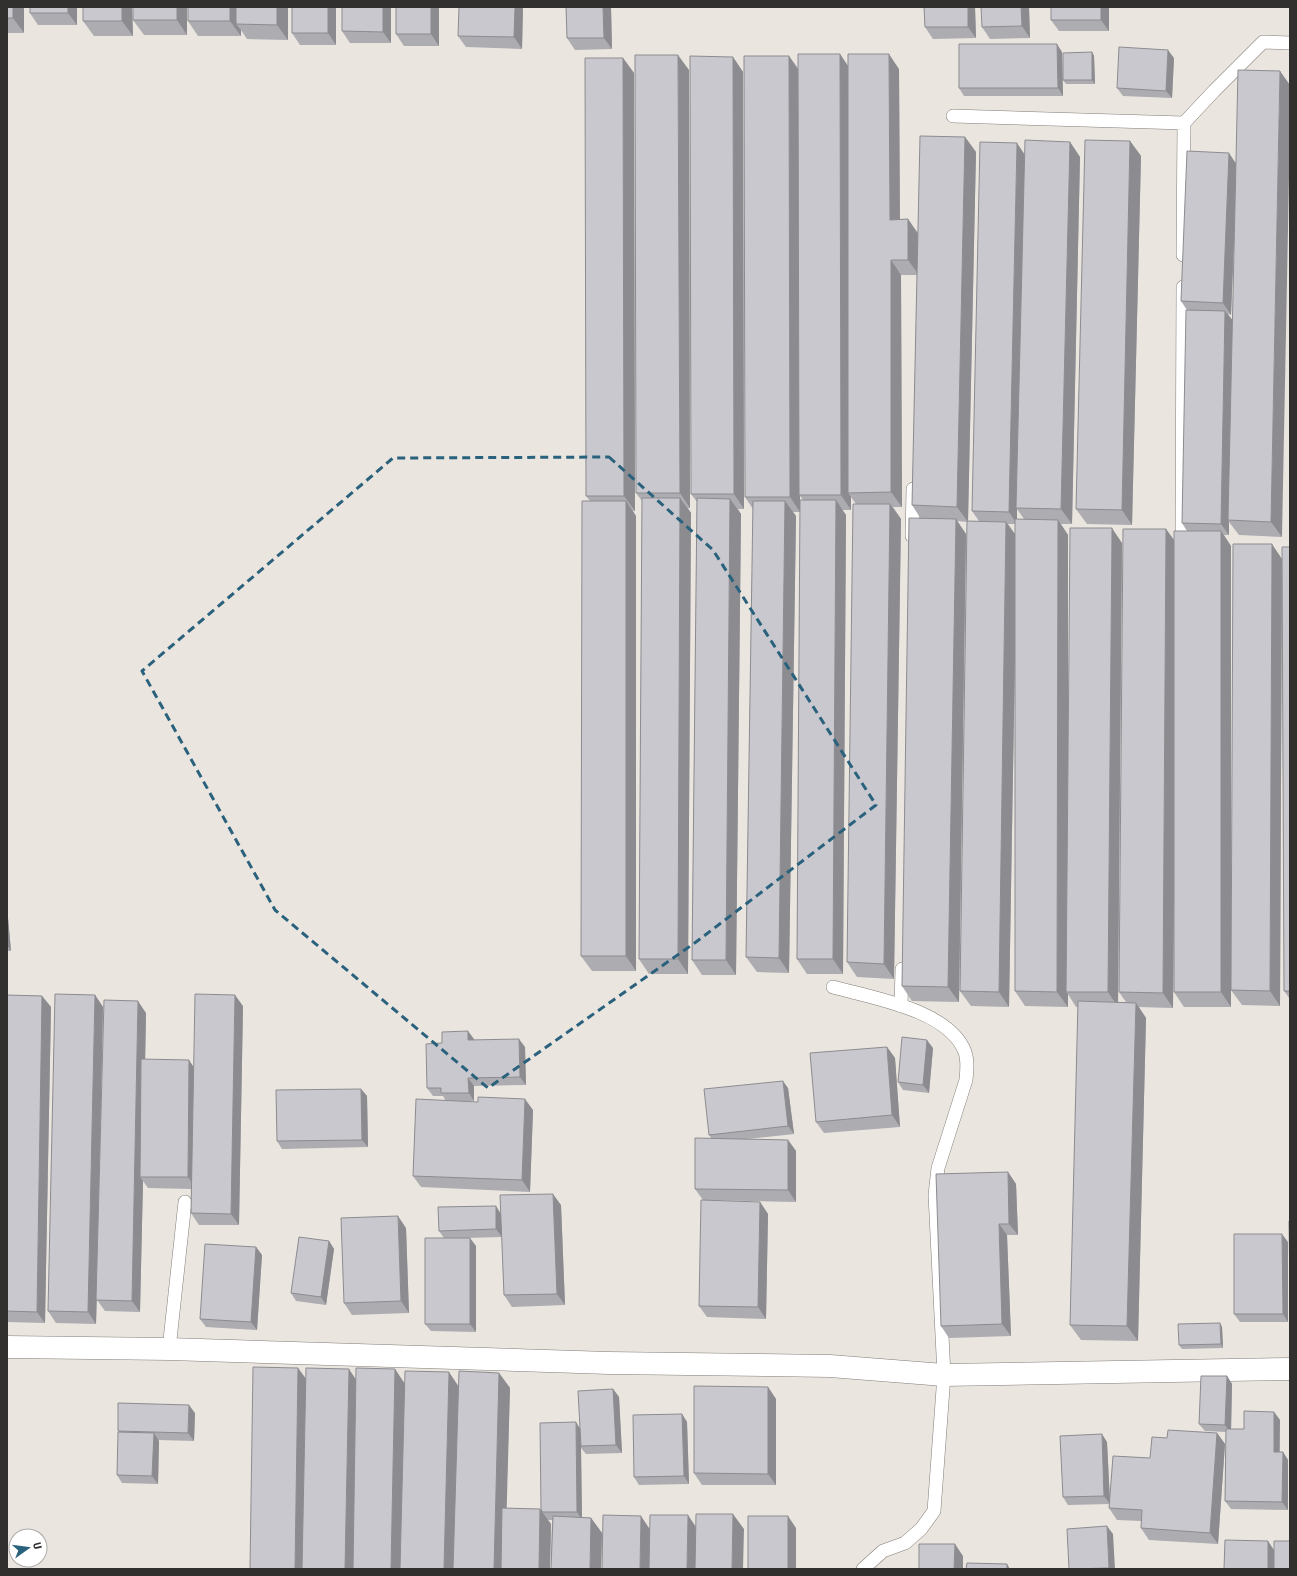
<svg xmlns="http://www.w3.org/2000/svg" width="1297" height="1576" font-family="'Fira Sans Condensed',sans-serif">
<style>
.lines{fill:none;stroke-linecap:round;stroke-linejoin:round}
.service-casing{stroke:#827d78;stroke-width:14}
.minor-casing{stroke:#827d78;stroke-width:23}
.service{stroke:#fff;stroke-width:13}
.minor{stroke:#fff;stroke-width:22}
.wall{fill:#acacb1;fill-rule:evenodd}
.shaded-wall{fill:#8c8c90}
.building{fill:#c8c8ce;stroke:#8c8c90}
.marked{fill:none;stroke:#2a617c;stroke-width:3;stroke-dasharray:8 5;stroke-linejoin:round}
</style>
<rect width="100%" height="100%" fill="#eae5df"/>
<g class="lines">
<defs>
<path id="service" d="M953,116L1184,123L1214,91L1263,42L1290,43
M1183,255L1184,123
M912,536L913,489
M1182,540L1183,287
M833,987C873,998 949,1010 965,1052C968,1061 967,1070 966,1080L938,1168L935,1195L944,1375L934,1511L921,1529L905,1543L883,1551L863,1569
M901,1006L902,969
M169,1349L185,1202"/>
<path id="minor" d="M7,1347L169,1349L609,1363L830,1366L944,1375L1290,1369"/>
</defs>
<use href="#service" class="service-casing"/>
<use href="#minor" class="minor-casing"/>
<use href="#service" class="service"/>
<use href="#minor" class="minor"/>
</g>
<path class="wall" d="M7,7L24,33H7Z
M30,7H77V25H38L30,13Z
M83,7H132L133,36H94L83,21Z
M187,7V35H144L133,20Z
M188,7H288V40L247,39L241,30V36H198L188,21Z
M336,7V45H300L292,33Z
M342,7H391V43H350L342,31Z
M439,7V46H404L396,34Z
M523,7L522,49L466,47L458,36Z
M566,7H611L612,49L575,50L567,38Z
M924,7H975L976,38L933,39L925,27Z
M1029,7L1030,38L990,39L982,27Z
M1109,7V31H1059L1051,20Z
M1062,52L1063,96H964L959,88Z
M1092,52L1094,56L1095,84H1066L1063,80Z
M840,54L848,66L899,69L900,219H908L918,233L965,137L976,152L968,521H979L972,511L1025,154L1070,142L1080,157L1072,524H1061L1068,535V757L1122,543L1118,1002H1126L1119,992L1166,529L1174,541L1187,531L1182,523L1187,310L1181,301L1229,153L1282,537L1239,535L1229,522V535H1224L1231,546V985L1282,559L1290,547V999L1284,991L1282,567L1280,1006L1242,1005L1231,990V1007H1184L1174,992V897L1173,1008L1139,1007L1146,1018L1138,1341L1081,1340L1070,1325L1078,1007H1076L1068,994V1007L1025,1006L1015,991V658L1009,1007L971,1006L960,991L967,522L957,521L966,534L959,1002L912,1001L902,986L921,519L912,505L917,275H901L902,507H893L901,519L894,979L857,977L847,962L856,504L851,497V510H842L846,515L843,974H807L797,959L800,512H793L796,516L789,973L757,972L746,957L753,509L745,497L789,56L798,68ZM1235,219L1233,321L1228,314L1231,315ZM800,496L803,500L800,502ZM1017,509L1024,519H1017ZM1008,524H1015V534Z
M733,57L743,72L744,509H738L741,514L736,975H702L692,960L697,502L691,494Z
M623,58L634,73L635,511H633L636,516V971H592L581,956L590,501L586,496Z
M1174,58L1172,98L1123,96L1117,88Z
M689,70L690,508H688L691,513L688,974H649L639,959L642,501L636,493Z
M1130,141L1141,156L1132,525L1087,524L1076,509Z
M7,907L11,951H7Z
M7,995L42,996L51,1007L45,1323L7,1322Z
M95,995L103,1007L99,1207L146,1013L145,1059L194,1067L243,1006L239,1225H199L191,1213L192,1189L148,1188L143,1181L140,1312L105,1311L97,1300L96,1324L56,1323L48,1311Z
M474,1039V1040L525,1047L526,1085L474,1086V1101H453L533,1110L530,1192L421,1187L413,1176L446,1101L443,1096H433L427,1088L442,1043Z
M887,1047L895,1058L900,1127L824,1133L816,1122Z
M933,1048L929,1093L903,1090L898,1082Z
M788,1088L794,1134L747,1139L788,1140L796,1151V1202L703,1200L695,1189L712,1139L709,1135Z
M361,1089L367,1096L368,1147L282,1149L277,1141Z
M1008,1172L1016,1184L1018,1235H1007L1011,1336L949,1338L941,1326Z
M760,1202L768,1214L766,1319L707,1317L699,1306Z
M561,1205L565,1305L512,1307L504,1295L502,1237L465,1238L476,1246V1332L431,1331L425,1324L444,1238L439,1231L501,1213Z
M406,1228L409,1313L352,1315L344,1303Z
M329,1241L334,1249L326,1305L296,1301L291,1293Z
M1288,1242V1322H1240L1234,1314Z
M256,1247L262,1255L257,1330L206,1327L200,1319Z
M1220,1323L1222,1327L1223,1348L1182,1349L1179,1345Z
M298,1368L306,1379H356L395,1369L404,1383L458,1386L499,1373L510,1388L506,1508L541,1510L580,1428L613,1389L619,1397L622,1453L586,1454L581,1448L582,1517L591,1518L602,1533L601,1569H551L552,1520H548L551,1524L550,1569H250Z
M1227,1376L1232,1384L1231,1429H1244L1274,1412L1280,1420V1452H1283L1288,1460V1510L1231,1509L1225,1501L1226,1432L1205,1431L1199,1424Z
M768,1387L776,1399V1485H702L694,1473Z
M195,1413L194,1441L158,1440L159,1441L158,1484L122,1483L117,1475L119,1432L118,1431Z
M682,1414L687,1422L689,1484L639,1485L634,1477Z
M1217,1433L1225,1444L1218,1544L1149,1540L1141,1528V1521L1117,1520L1109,1508L1110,1504L1068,1505L1063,1497L1107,1442L1110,1500L1150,1458L1167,1438Z"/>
<path class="shaded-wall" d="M13,7H24V33L13,18Z
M68,7H77V25L68,13Z
M122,7H132L133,36L122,21Z
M177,7H187V35L177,20Z
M230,7H241L236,24L241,30V36L230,21Z
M277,7H288V40L277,25Z
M328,7H336V45L328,33Z
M383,7H391V43L383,32Z
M431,7H439V46L431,34Z
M515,7H523L522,49L514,37Z
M603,7H611L612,49L604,38Z
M968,7H975L976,38L968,27Z
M1021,7H1029L1030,38L1022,26Z
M1101,7H1109V31L1101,20Z
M1057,44L1062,52L1063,96L1058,88Z
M1168,50L1174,58L1172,98L1166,91Z
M1092,52L1094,56L1095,84L1092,80Z
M840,54L850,69L848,493L851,497V510L841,495Z
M889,54L899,69L900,234L890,220Z
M678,55L689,70L690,508L680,493Z
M789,56L799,71V495L800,496V512L790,497Z
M733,57L743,72L744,509L734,494Z
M623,58L634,73L635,511L624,496Z
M1280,71L1290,85V127L1282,537L1271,522Z
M965,137L976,152L968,522L957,507Z
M1130,141L1141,156L1132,525L1122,510Z
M1070,142L1080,157L1072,524L1061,509Z
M1017,143L1025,155L1016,508L1017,509V524L1009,512Z
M1229,153L1237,165L1231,315L1223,303Z
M908,219L918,234L919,275L908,260Z
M891,260L901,275L902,507L891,492Z
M1225,311L1234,322L1228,520L1229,522V535L1221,524Z
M680,498L691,513L688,974L678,959Z
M730,499L741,514L736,975L726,960Z
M836,500L846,515L843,974L833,959Z
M626,501L636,516V971L626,956Z
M785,501L796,516L789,973L779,958Z
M890,504L901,519L894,979L884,964Z
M956,519L966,534L959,1002L948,987Z
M1058,520L1068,535V992H1066L1068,994V1007L1057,992Z
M1006,522L1017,537L1009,1007L999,992Z
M1112,528L1122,543L1118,1007L1108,992Z
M1166,529L1177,544L1173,1008L1163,993Z
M1221,531L1231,546V1007L1221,992Z
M1272,544L1282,559L1280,1006L1270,991Z
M7,907L11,951L7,945Z
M95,995L103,1007L96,1324L88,1312Z
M235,995L243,1006L239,1225L231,1214Z
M42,996L51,1007L45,1323L37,1312Z
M138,1001L146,1013L143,1177H140L143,1181L140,1312L132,1301Z
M1136,1003L1146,1018L1138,1341L1127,1326Z
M468,1031L474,1039V1048L468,1040Z
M519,1039L525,1047L526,1085L520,1077Z
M927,1040L933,1048L929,1093L923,1085Z
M887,1047L895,1058L900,1127L892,1115Z
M189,1060L197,1072L196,1189L188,1177Z
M468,1078L474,1086V1101L469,1093Z
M783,1081L788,1088L794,1134L788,1126Z
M361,1089L367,1096L368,1147L362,1140Z
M525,1099L533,1110L530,1192L522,1180Z
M788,1140L796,1151V1202L788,1190Z
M1008,1172L1016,1184L1018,1235L1009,1224Z
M553,1194L561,1205L565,1305L557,1294Z
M760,1202L768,1214L766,1319L758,1307Z
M496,1206L501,1214L502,1237L496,1229Z
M398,1216L406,1228L409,1313L401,1301Z
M999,1224L1007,1235L1011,1336L1002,1324Z
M1282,1234L1288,1242V1322L1283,1314Z
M470,1238L476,1246V1332L470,1324Z
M329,1241L334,1249L326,1305L321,1297Z
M256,1247L262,1255L257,1330L251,1322Z
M1220,1323L1222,1327L1223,1348L1221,1344Z
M298,1368L309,1383L306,1569H295Z
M349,1369L359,1384L356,1569H345Z
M395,1369L405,1384L402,1569H391Z
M449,1372L459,1387L454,1569H444Z
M499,1373L510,1388L505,1569H494Z
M1227,1376L1232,1384L1231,1433L1225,1425Z
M768,1387L776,1399V1485L768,1474Z
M613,1389L619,1397L622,1453L616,1445Z
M189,1405L195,1413L194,1441L188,1433Z
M1274,1412L1280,1420L1279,1460L1274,1452Z
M682,1414L687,1422L689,1484L684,1476Z
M576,1422L581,1430V1448L582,1520L577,1512Z
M154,1433L159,1441L158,1484L152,1476Z
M1217,1433L1225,1444L1218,1544L1210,1533Z
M1102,1434L1107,1442L1110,1504L1104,1496Z
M1283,1452L1288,1460V1510L1282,1502Z
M540,1509L551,1524L550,1569H539Z
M733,1514L744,1529L743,1569H732Z
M688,1515L698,1530V1569H687Z
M641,1516L651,1531V1569H640Z
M788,1516L796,1528V1569H788Z
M591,1518L602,1533L601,1569H590Z
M1107,1526L1113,1534L1115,1569H1110L1109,1568Z
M1268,1541L1276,1553V1569H1268Z
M955,1544L963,1556V1569H954Z
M1007,1564L1010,1569H1007Z"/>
<path class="building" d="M7,7H13V18H7Z
M30,7H68V13H30Z
M83,7H122V21H83Z
M133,7H177V20H133Z
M188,7H230V21H188Z
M236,7H277V25L236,24Z
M292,7H328V33H292Z
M342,7H383V32L342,31Z
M396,7H431V34H396Z
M459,7H515L514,37L458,36Z
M566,7H603L604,38H567Z
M924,7H968V27H925Z
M981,7H1021L1022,26L982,27Z
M1051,7H1101V20H1051Z
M959,44H1057L1058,88H959Z
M1119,47L1168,50L1166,91L1117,88Z
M1092,52V80H1063V53Z
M798,54H840L841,495H799Z
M848,54H889L890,220L908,219V260H891V492L848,493Z
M635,55H678L680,493H636Z
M690,56L733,57L734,494H691Z
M744,56H789L790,497H745Z
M585,58H623L624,496H586Z
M1238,70L1280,71L1271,522L1228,520Z
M920,136L965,137L957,507L912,505Z
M1025,140L1070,142L1061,509L1016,508Z
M1085,140L1130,141L1122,510L1076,509Z
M980,142L1017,143L1009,512L972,511Z
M1187,151L1229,153L1223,303L1181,301Z
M1186,310L1225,311L1221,524L1182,523Z
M642,498H680L678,959H639Z
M697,498L730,499L726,960H692Z
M800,500H836L833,959H797Z
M582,501H626V956H581Z
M753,501H785L779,958L746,957Z
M853,504H890L884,964L847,962Z
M909,518L956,519L948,987L902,986Z
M1015,519L1058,520L1057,992L1015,991Z
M967,521L1006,522L999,992L960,991Z
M1070,528H1112L1108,992H1066Z
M1123,529H1166L1163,993L1119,992Z
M1174,531H1221V992H1174Z
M1233,544H1272L1270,991L1231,990Z
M1282,547H1290V991H1284Z
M55,994L95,995L88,1312L48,1311Z
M195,994L235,995L231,1214L191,1213Z
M7,995L42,996L37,1312L7,1311Z
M104,1000L138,1001L132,1301L96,1300Z
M1078,1001L1136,1003L1127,1326L1070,1325Z
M468,1031V1040L519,1039L520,1077L468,1078L469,1093H441V1088H427L426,1044L442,1043V1032Z
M902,1037L927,1040L923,1085L898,1082Z
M887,1047L892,1115L816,1122L810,1053Z
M141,1059L189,1060L188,1177H140Z
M783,1081L788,1126L709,1135L704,1089Z
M361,1089L362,1140L277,1141L276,1090Z
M478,1097L525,1099L522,1180L413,1176L416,1099L478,1102Z
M695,1138L788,1140V1190L695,1189Z
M1008,1172L1009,1224H999L1002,1324L941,1326L936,1174Z
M553,1194L557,1294L504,1295L500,1195Z
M701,1200L760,1202L758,1307L699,1306Z
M496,1206V1229L439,1231L438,1207Z
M398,1216L401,1301L344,1303L341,1218Z
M1289,1221H1290V1294Z
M1234,1234H1282L1283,1314H1234Z
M299,1237L329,1241L321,1297L291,1293Z
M425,1238H470V1324H425Z
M205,1244L256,1247L251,1322L200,1319Z
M1220,1323L1221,1344L1179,1345L1178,1324Z
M253,1367L298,1368L295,1569H250Z
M306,1368L349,1369L345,1569H302Z
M356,1368L395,1369L391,1569H353Z
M405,1371L449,1372L444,1569H400Z
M459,1371L499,1373L494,1569H453Z
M1201,1376H1227L1225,1425L1199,1424Z
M694,1386L768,1387V1474L694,1473Z
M613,1389L616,1445L581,1446L578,1391Z
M118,1403L189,1405L188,1433L118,1431Z
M1244,1411L1274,1412V1452H1283L1282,1502L1225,1501L1226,1429H1244Z
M682,1414L684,1476L634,1477L633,1415Z
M576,1422L577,1512H543L541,1510L540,1423Z
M1168,1430L1217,1433L1210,1533L1141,1528L1142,1510L1109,1508L1113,1456L1150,1458L1152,1437L1167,1438Z
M118,1432L154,1433L152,1476L117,1475Z
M1102,1434L1104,1496L1063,1497L1060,1436Z
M502,1508L540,1509L539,1569H501Z
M696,1514H733L732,1569H695Z
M603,1515L641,1516L640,1569H602Z
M650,1515H688L687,1569H649Z
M553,1516L591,1518L590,1569H551Z
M748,1516H788V1569H748Z
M1107,1526L1109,1568L1069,1569L1067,1529Z
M1225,1540L1268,1541V1569H1224Z
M1274,1541H1290V1569H1274Z
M919,1544H955L954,1569H919Z
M967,1563L1007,1564V1569H966Z"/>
<path class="marked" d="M609,457L713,550L876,805L696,942L488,1088L275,910L142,671L393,458Z"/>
<rect width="1297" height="1576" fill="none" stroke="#32302e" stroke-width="16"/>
<g transform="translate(28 1548) rotate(76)"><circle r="19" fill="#ffffff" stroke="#adacab"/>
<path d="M0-3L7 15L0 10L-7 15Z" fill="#2a617c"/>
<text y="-6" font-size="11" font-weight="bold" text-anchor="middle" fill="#32302e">U</text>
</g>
</svg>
